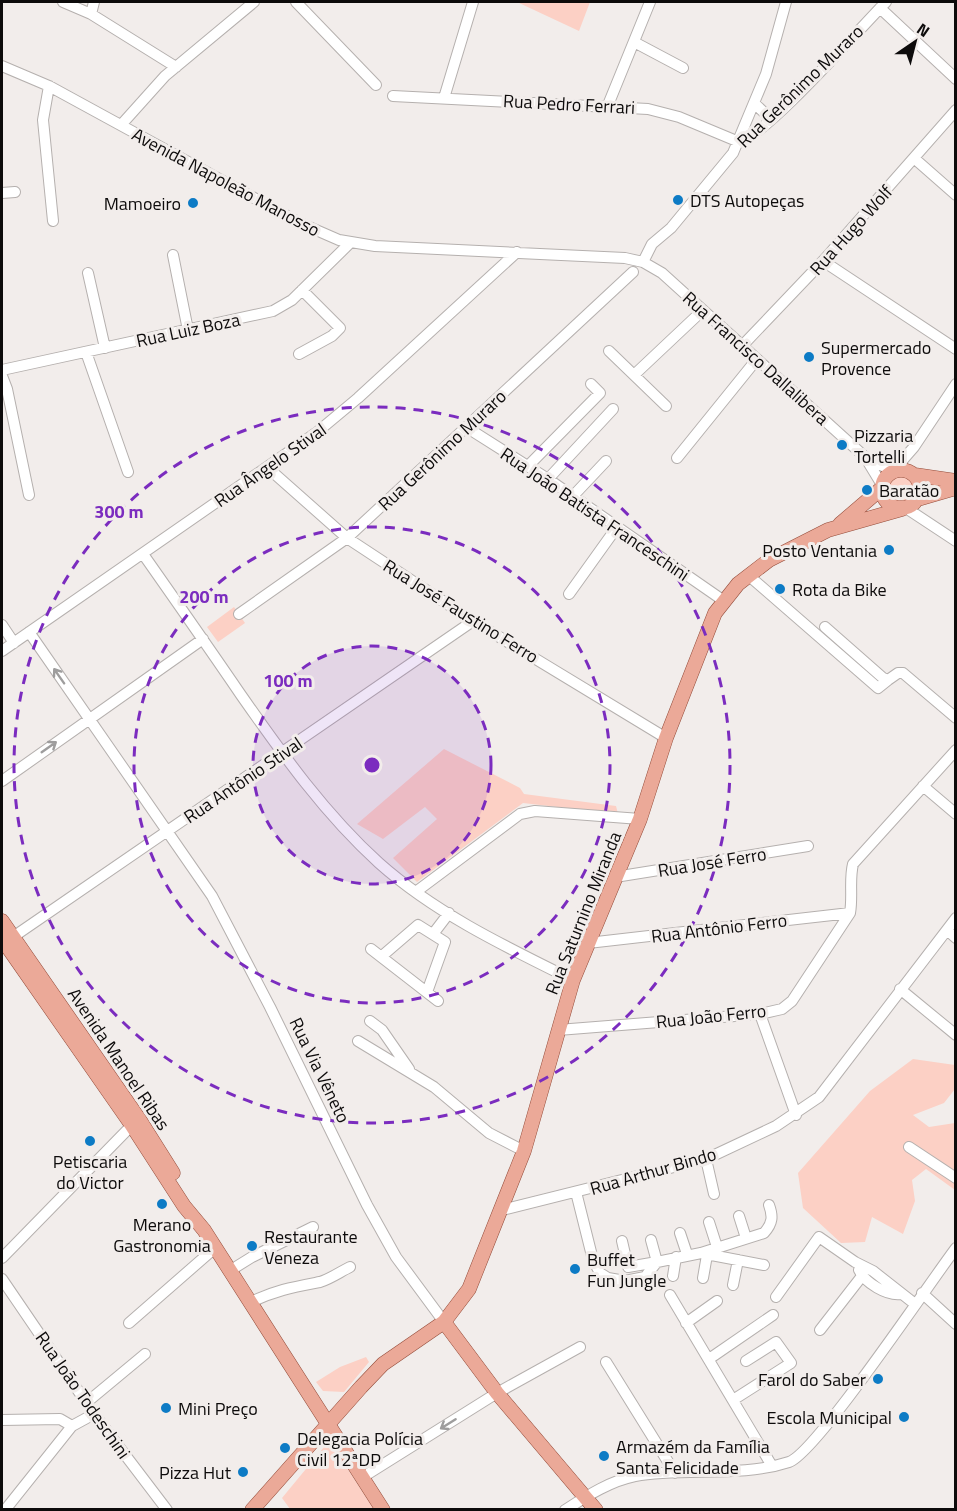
<svg xmlns="http://www.w3.org/2000/svg" width="957" height="1511" font-family="'Titillium Web',sans-serif">
<style>
.green{fill:#fcd0c5}
.lines{fill:none;stroke-linecap:round;stroke-linejoin:round}
.minor-casing{stroke:#b5b0ae;stroke-width:12}
.major-casing{stroke:#944c3a;stroke-width:15}
.minor{stroke:#fff;stroke-width:10}
.major{stroke:#eba998;stroke-width:14}
.oneway{stroke:#9e9d9d}
.ring{fill:none;stroke:#7b2cbf;stroke-width:3;stroke-dasharray:10 8}
.poi-dot{fill:#0d7bc5;stroke:#f2edeb;stroke-width:2}
.labels{text-anchor:middle;dominant-baseline:central;stroke-width:6;stroke-linejoin:round;paint-order:stroke}
.street-label{font-size:18px;fill:#0d0b0b;stroke:#f2edeb}
.poi-label{font-size:18px;fill:#0d0b0b;stroke:#f2edeb;text-anchor:start}
.centre{fill:#7b2cbf;stroke:#f2edeb;stroke-width:3}
.ring-label{font-size:18px;text-anchor:middle;font-weight:bold;fill:#7b2cbf;stroke:#f2edeb;stroke-width:6;stroke-linejoin:round;paint-order:stroke}
</style>
<rect width="100%" height="100%" fill="#f2edeb"/>
<path class="green" d="M517,2H590L579,31Z
M885 489a16 16 0 1 1 32 0a16 16 0 1 1-32 0Z
M234,607L245,623L218,642L207,627Z
M444,749L520,788L524,794L616,806L618,814L523,803L417,882L393,858L437,819L425,807L383,839L357,824Z
M913,1059L955,1065V1089L944,1103L913,1115L929,1127L955,1123V1190L926,1169L912,1180L915,1201L903,1234L872,1217L865,1242L841,1243L803,1208L798,1173L870,1091Z
M366,1357L369,1362L344,1392L323,1391L316,1382L340,1367Z
M329,1441L374,1509H290L282,1498Z"/>
<g class="lines">
<defs>
<path id="minor" d="M63,2L91,14L176,67
M296,2L376,85
M880,8L956,79
M91,14L94,2
M634,42L683,68
M2,66L49,86L300,223L339,240L375,246L625,258L643,262L662,273L865,457L882,485
M49,86L43,120L53,221
M393,96L648,109L679,117L739,142
M444,98L473,2
M754,103L771,119
M608,105L650,2
M121,125L165,76L254,2
M739,142C767,135 860,28 886,2
M915,159L956,195
M2,193L15,192
M173,255L188,330
M823,261L956,349
M643,262L652,244L671,228L733,153L766,74L786,2
M88,273L105,348
M742,346L823,261L956,110
M609,351L666,406
M86,352L128,472
M299,354L332,336L340,328L302,290
M2,370L273,311L292,300L350,243
M634,375L703,310
M2,376L7,389L29,495
M466,427L548,479L724,601
M677,458L757,359
M869,459L893,471L914,447L956,384
M528,466L600,393L591,384
M268,468L347,538L473,621L666,738
M548,479L613,409
M573,496L606,461
M906,508L956,541
M143,554C176,601 209,648 241,695C283,755 325,814 379,863C435,913 506,947 573,980
M748,575L878,688L888,680
M569,594L617,527
M239,614L347,538L633,272
M2,625L14,643
M825,627L883,678L888,680L898,673H903L956,718
M29,632L212,896L270,1007L367,1205L396,1257L444,1322
M2,651L316,433L358,398L517,252
M2,781L203,639
M923,786L956,814
M615,877L808,846
M417,891L520,814L535,811L640,819
M947,930L956,938
M433,934L449,913
M13,937L473,621
M588,943L850,913
M371,949L438,1001
M382,956L418,925L445,942L427,992
M900,989L956,1035
M760,1014L796,1115
M370,1021L382,1030L409,1069
M558,1030L760,1014L782,1009L792,1001L850,913C853,896 849,880 853,864L956,750
M358,1041L434,1087L489,1133L524,1151
M909,1147L956,1178
M706,1159L714,1194
M576,1192L593,1260L600,1273L608,1278L625,1281L645,1277L657,1262L701,1253L764,1233C773,1223 773,1216 769,1205
M502,1210L706,1159L776,1126L819,1097L956,918
M739,1216L746,1238
M709,1222L717,1247
M680,1233L687,1254
M622,1241L628,1267L657,1262L651,1240
M701,1253L764,1265
M2,1258L136,1121
M231,1270L252,1257L313,1227
M859,1270C865,1283 887,1296 901,1294
M673,1276L676,1257
M703,1278L707,1255
M2,1279L94,1414L167,1510
M733,1285L738,1260
M922,1293L956,1324
M670,1295L772,1466
M776,1297L819,1237L855,1262L873,1271L915,1304
M251,1302C276,1290 294,1287 320,1282C330,1279 340,1272 350,1267
M129,1323L216,1247
M686,1323L717,1301
M820,1330L862,1276
M709,1359L773,1315
M606,1362L675,1473
M733,1400L791,1363L776,1342L746,1361
M86,1403L145,1354
M2,1420L60,1419L72,1426
M363,1477L497,1393L580,1347
M5,1510L72,1426L94,1414
M565,1510C587,1496 610,1481 635,1476C685,1467 740,1478 789,1462C816,1453 930,1282 956,1248"/>
<path id="major" d="M882 489a19 19 0 1 1 38 0a19 19 0 1 1-38 0Z
M915,475L956,481
M918,499L956,488
M840,524L882,488
M2,921L139,1119L173,1173
M2,939L131,1124L184,1206L204,1230L383,1510
M444,1322L497,1393L596,1510
M252,1510L361,1387L383,1364L444,1322L469,1289L524,1151L573,980L640,819L666,738L715,613L738,584L769,560L828,530L902,509"/>
</defs>
<use href="#minor" class="minor-casing"/>
<use href="#major" class="major-casing"/>
<use href="#minor" class="minor"/>
<use href="#major" class="major"/>
</g>
<defs><path id="oneway-shaft" d="M-6 0H5M1.5-3L5.5 0L1.5 3" fill="none" stroke-width="1.6" stroke-linecap="round" stroke-linejoin="round" transform="scale(1.5)"/></defs>
<g class="oneway">
<use href="#oneway-shaft" transform="translate(59 676) rotate(-125)"/>
<use href="#oneway-shaft" transform="translate(49 747) rotate(-35)"/>
<use href="#oneway-shaft" transform="translate(448 1424) rotate(148)"/>
</g>
<circle cx="372" cy="765" r="119" fill="#7b2cbf" fill-opacity=".12"/>
<g class="ring">
<circle cx="372" cy="765" r="119"/>
<circle cx="372" cy="765" r="238"/>
<circle cx="372" cy="765" r="358"/>
</g>
<g class="poi-dot">
<circle cx="678" cy="200" r="6"/>
<circle cx="193" cy="203" r="6"/>
<circle cx="809" cy="357" r="6"/>
<circle cx="842" cy="445" r="6"/>
<circle cx="867" cy="490" r="6"/>
<circle cx="889" cy="550" r="6"/>
<circle cx="780" cy="589" r="6"/>
<circle cx="90" cy="1141" r="6"/>
<circle cx="162" cy="1204" r="6"/>
<circle cx="252" cy="1246" r="6"/>
<circle cx="575" cy="1269" r="6"/>
<circle cx="878" cy="1379" r="6"/>
<circle cx="166" cy="1408" r="6"/>
<circle cx="904" cy="1417" r="6"/>
<circle cx="285" cy="1448" r="6"/>
<circle cx="604" cy="1456" r="6"/>
<circle cx="243" cy="1472" r="6"/>
</g>
<g class="labels">
<g class="street-label">
<text transform="translate(800 86) rotate(-44)">Rua Gerônimo Muraro</text>
<text transform="translate(569 104) rotate(3)">Rua Pedro Ferrari</text>
<text transform="translate(226 182) rotate(28)">Avenida Napoleão Manosso</text>
<text transform="translate(851 230) rotate(-48)">Rua Hugo Wolf</text>
<text transform="translate(188 330) rotate(-12)">Rua Luiz Boza</text>
<text transform="translate(756 358) rotate(42)">Rua Francisco Dallalibera</text>
<text transform="translate(442 450) rotate(-43)">Rua Gerônimo Muraro</text>
<text transform="translate(270 465) rotate(-35)">Rua Ângelo Stival</text>
<text transform="translate(595 514) rotate(34)">Rua João Batista Franceschini</text>
<text transform="translate(461 611) rotate(32)">Rua José Faustino Ferro</text>
<text transform="translate(243 780) rotate(-34)">Rua Antônio Stival</text>
<text transform="translate(712 862) rotate(-9)">Rua José Ferro</text>
<text transform="translate(583 913) rotate(-68)">Rua Saturnino Miranda</text>
<text transform="translate(719 928) rotate(-7)">Rua Antônio Ferro</text>
<text transform="translate(711 1016) rotate(-6)">Rua João Ferro</text>
<text transform="translate(119 1059) rotate(56)">Avenida Manoel Ribas</text>
<text transform="translate(320 1070) rotate(64)">Rua Via Vêneto</text>
<text transform="translate(653 1171) rotate(-16)">Rua Arthur Bindo</text>
<text transform="translate(83 1395) rotate(55)">Rua João Todeschini</text>
</g>
<g class="poi-label">
<text x="690" y="200">DTS Autopeças</text>
<text x="181" y="203" text-anchor="end">Mamoeiro</text>
<text x="821" y="347">Supermercado<tspan x="821" dy="21">Provence</tspan></text>
<text x="854" y="435">Pizzaria<tspan x="854" dy="21">Tortelli</tspan></text>
<text x="879" y="490">Baratão</text>
<text x="877" y="550" text-anchor="end">Posto Ventania</text>
<text x="792" y="589">Rota da Bike</text>
<text x="90" y="1161" text-anchor="middle">Petiscaria<tspan x="90" dy="21">do Victor</tspan></text>
<text x="162" y="1224" text-anchor="middle">Merano<tspan x="162" dy="21">Gastronomia</tspan></text>
<text x="264" y="1236">Restaurante<tspan x="264" dy="21">Veneza</tspan></text>
<text x="587" y="1259">Buffet<tspan x="587" dy="21">Fun Jungle</tspan></text>
<text x="866" y="1379" text-anchor="end">Farol do Saber</text>
<text x="178" y="1408">Mini Preço</text>
<text x="892" y="1417" text-anchor="end">Escola Municipal</text>
<text x="297" y="1438">Delegacia Polícia<tspan x="297" dy="21">Civil 12ªDP</tspan></text>
<text x="616" y="1446">Armazém da Família<tspan x="616" dy="21">Santa Felicidade</tspan></text>
<text x="231" y="1472" text-anchor="end">Pizza Hut</text>
</g>
</g>
<circle cx="372" cy="765" r="9" class="centre"/>
<g class="ring-label">
<text x="119" y="518">300 m</text>
<text x="204" y="603">200 m</text>
<text x="288" y="687">100 m</text>
</g>
<rect width="957" height="1511" fill="none" stroke="#0d0b0b" stroke-width="6"/>
<g transform="translate(915 42) rotate(35)" stroke="#f2edeb" stroke-width="4.5" paint-order="stroke">
<path d="M0-4.5L10 22L0 15L-10 22Z" fill="#0d0b0b"/>
<text y="-9" font-size="16" font-weight="bold" text-anchor="middle" fill="#0d0b0b">N</text>
</g>
</svg>
